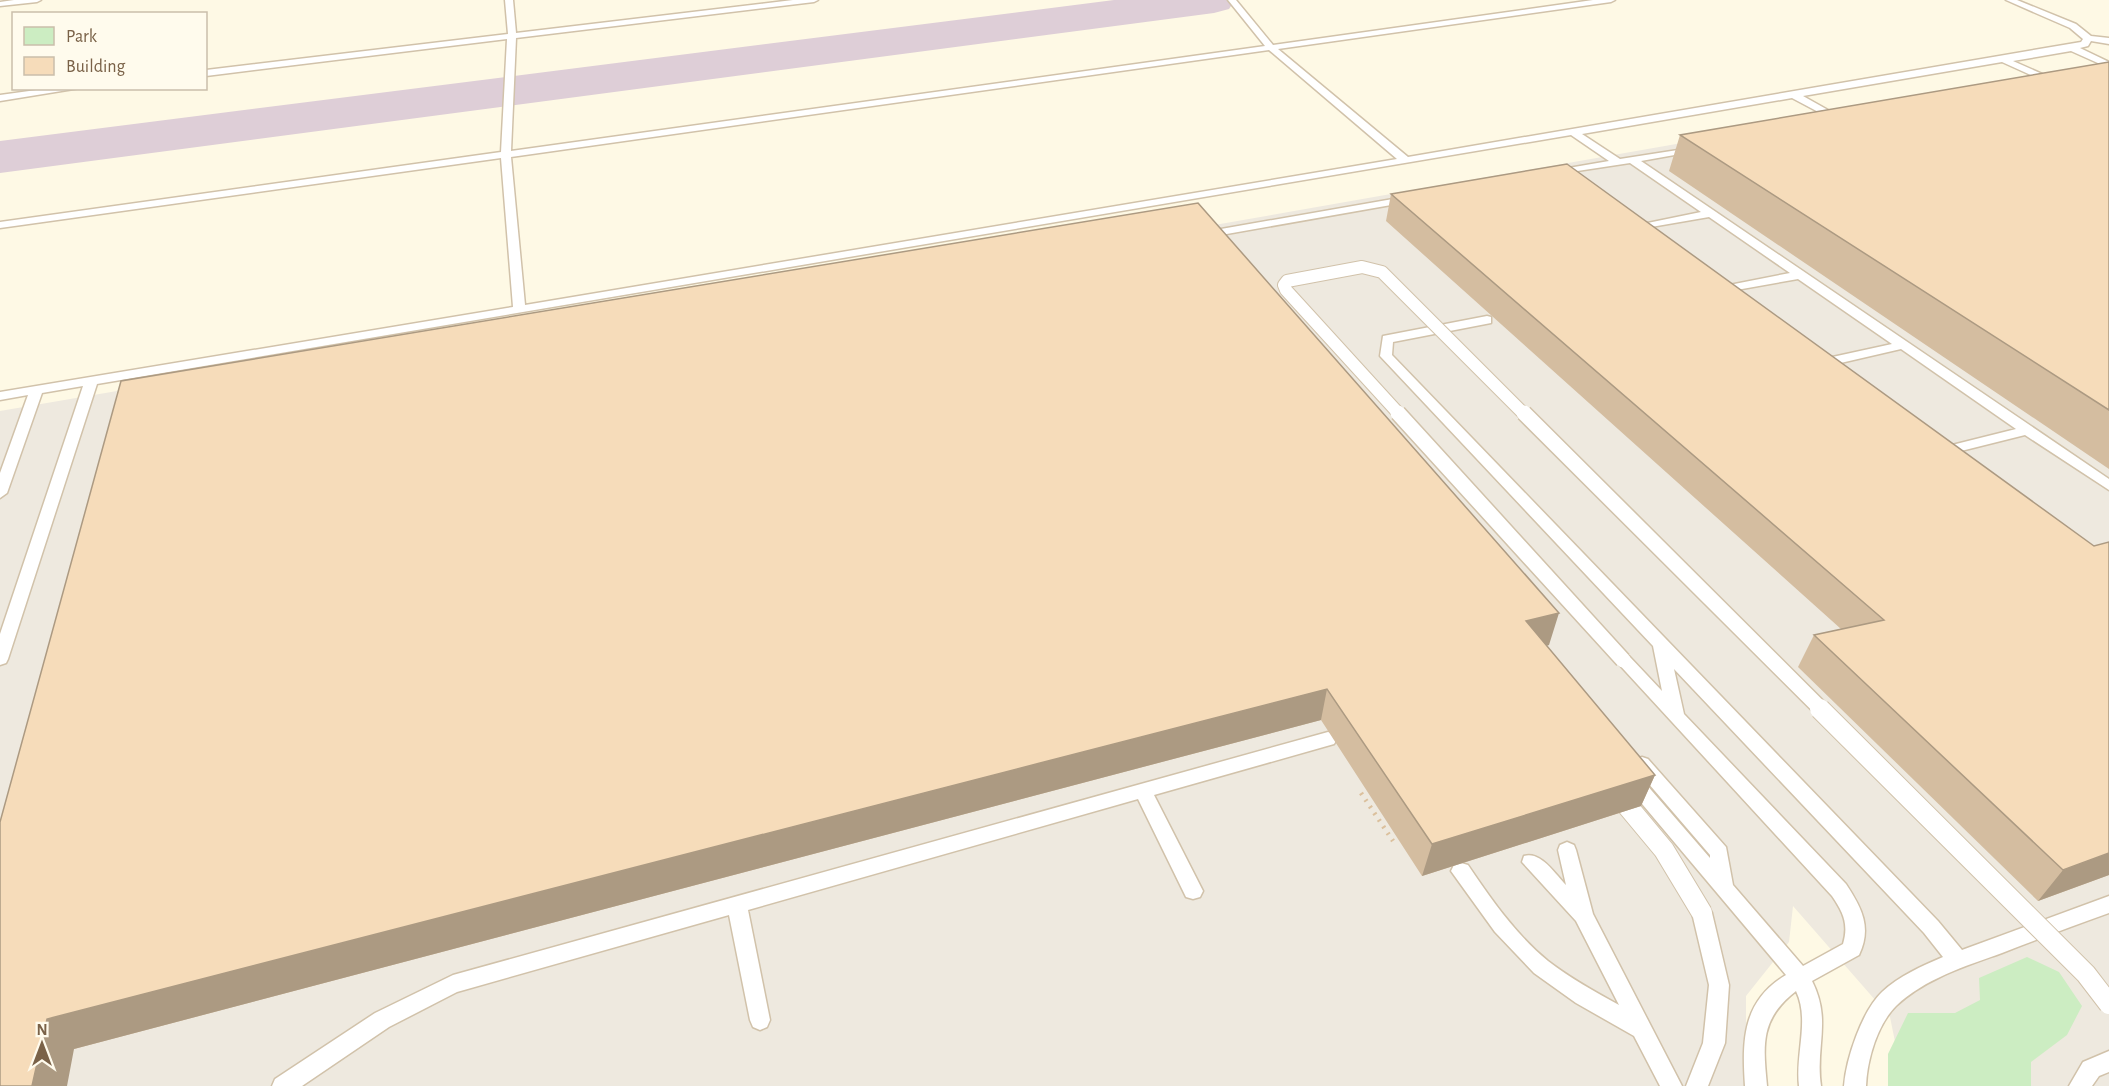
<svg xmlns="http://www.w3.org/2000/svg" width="2109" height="1086" font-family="'Alegreya Sans',sans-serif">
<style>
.industrial{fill:#eee9df}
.green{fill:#ccedc2}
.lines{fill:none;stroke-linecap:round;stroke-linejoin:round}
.taxiway{fill:#deced7;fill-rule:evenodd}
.lane-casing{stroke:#d1c2aa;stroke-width:3}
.path{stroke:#dbc09d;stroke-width:4.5;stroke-dasharray:2 6;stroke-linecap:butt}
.lane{fill:#fff;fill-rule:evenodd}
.lane-bridge-far2-casing{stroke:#d1c2aa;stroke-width:14;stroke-linecap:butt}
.lane-bridge-far1-casing{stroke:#d1c2aa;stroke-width:18;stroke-linecap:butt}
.lane-bridge-casing{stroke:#d1c2aa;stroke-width:22;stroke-linecap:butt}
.lane-bridge-far2{stroke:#fff;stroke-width:12}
.lane-bridge-far1{stroke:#fff;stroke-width:15}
.lane-bridge{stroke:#fff;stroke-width:20}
.wall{fill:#d4bda0}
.shaded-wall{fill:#ac9a82}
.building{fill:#f6dcba;stroke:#ac9a82;stroke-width:1.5}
</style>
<rect width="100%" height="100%" fill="#fef9e5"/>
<path class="industrial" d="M2109,68V1086H1904L1890,1017L1793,906L1789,942L1746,996V1086H0V411L117,391L114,407L1203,227Z"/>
<path class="green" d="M2027,957L2059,972L2082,1006L2067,1035L2031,1062V1086H1888V1054L1908,1013H1955L1980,1000L1979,978Z"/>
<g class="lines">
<path class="taxiway" d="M1114,0H1235L1229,9L1214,13L0,173V141Z"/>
<defs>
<path id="lane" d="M14,0H41L37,2L0,6V2Z
M505,0H513L516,33L793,0H818L814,2L516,38L511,151L1265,46L1228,0H1236L1273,45L1593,0H1615L1611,2L1278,49L1408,157L2081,42L2083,39L2070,28L2006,0H2017L2076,24L2091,36L2109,38V44L2091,41L2088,46L2080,48L2109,62V68L2071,51L2013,61L2056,80V84L2053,85L2002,62L1803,96L1844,119V123L1841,124L1792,98L1582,134L1620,159L1697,147V151L1641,161L2109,479V490L2025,435L1941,456L1936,455L1934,452L1936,449L2016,429L1901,349L1819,368L1814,367L1813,364L1814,361L1892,344L1798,279L1714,294V288L1790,273L1709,217L1628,231V227L1701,212L1630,163L1551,175V171L1609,161L1571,135L97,384L8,659L6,663L0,665V634L83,386L42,393L7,493L0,498V473L28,395L0,400V392L513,307L501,158L0,228V222L501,152L507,39L206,76V70L508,34ZM1269,50L1397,159L525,305L511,157Z
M51,88H80L0,101V95Z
M1410,196L1415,199L1414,201L1221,235L1215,232L1221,229Z
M1487,316L1491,317V323L1393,342L1392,355L1938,921L1962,950L2109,896V913C2073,926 2038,939 2002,953C1966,966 1924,979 1896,1006C1877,1025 1867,1060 1866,1086H1844C1846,1059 1862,1011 1882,992C1899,976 1922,966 1943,957L1924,933L1674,669L1684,714L1846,884C1862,908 1872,928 1859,955L1812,981C1832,1021 1815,1046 1821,1086H1799C1795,1054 1810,1020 1796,991C1760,1019 1763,1044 1767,1086H1745C1742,1041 1742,1001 1786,975L1627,786L1624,781L1627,776L1633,774L1639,776L1710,858V855L1636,769L1633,764L1636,759L1642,757L1648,759L1726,847L1733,885L1803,966L1843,944C1849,924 1843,912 1832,896L1615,660L1617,656H1629L1662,691L1653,646L1380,356L1383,336Z
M1328,732L1334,734L1337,739L1334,744L1154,795L1203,891L1200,897L1193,899L1186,897L1138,799L748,910L770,1020L767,1027L760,1030L753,1027L750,1020L729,915L457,992L389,1027L302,1086H272L275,1079L375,1013L453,975Z
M1567,842L1574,845L1576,850L1593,914L1682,1086H1660L1634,1036L1576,1003L1534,973L1495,932L1451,871L1454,865L1461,863L1468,865C1491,899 1516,935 1548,961C1570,978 1595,992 1619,1005L1576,921L1522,862L1524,856C1541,851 1555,874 1566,885L1558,850L1560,845Z
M1702,905L1709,907L1712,913L1729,985L1725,1043L1708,1086H1686L1703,1043L1709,985L1692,913L1695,907Z
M2109,1051V1072L2099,1076L2092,1086H2069L2083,1062Z"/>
</defs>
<use href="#lane" class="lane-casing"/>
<path class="path" d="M1361,793L1393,841"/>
<use href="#lane" class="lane"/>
<defs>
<path id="lane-bridge-far2" d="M1400,415L1286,290L1284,285L1287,281L1362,267L1382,272L1525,415"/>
<path id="lane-bridge-far1" d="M1398,413L1623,660
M1524,413L1822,710"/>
<path id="lane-bridge" d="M1820,709L2086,974L2109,1004
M1619,796L1664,850L1702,913"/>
</defs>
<use href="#lane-bridge-far2" class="lane-bridge-far2-casing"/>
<use href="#lane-bridge-far1" class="lane-bridge-far1-casing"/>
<use href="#lane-bridge" class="lane-bridge-casing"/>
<use href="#lane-bridge-far2" class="lane-bridge-far2"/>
<use href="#lane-bridge-far1" class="lane-bridge-far1"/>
<use href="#lane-bridge" class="lane-bridge"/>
</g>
<path class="wall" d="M2109,62V469L1669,171L1680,135Z
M1567,164L2109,875L2038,901L1798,667L1814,635L1841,629L1386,221L1391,194Z
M1198,203L1549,645L1546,646L1655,775L1641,806L1422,876L1321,720L74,1049L0,1086Z"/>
<path class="shaded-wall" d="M1559,613L1549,645L1516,653L1526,621Z
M1327,689L1321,720L74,1049L67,1086H32L47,1019Z
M1655,775L1641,806L1422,876L1432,844Z
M2109,853V875L2038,901L2063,870Z"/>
<path class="building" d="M2109,62V410L1680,135Z
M1567,164L2094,546L2109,542V853L2063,870L1814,635L1884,620L1391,194Z
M1198,203L1559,613L1526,621L1655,775L1432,844L1327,689L47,1019L32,1086H0V822L121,381Z"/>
<rect x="12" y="12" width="195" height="78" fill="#fffbed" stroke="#cabeab" stroke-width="1.5"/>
<rect x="24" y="27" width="30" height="18" fill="#ccedc2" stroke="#cabeab" stroke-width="1.5"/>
<text x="66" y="42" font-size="18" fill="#7a6248">Park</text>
<rect x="24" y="57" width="30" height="18" fill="#f6dcba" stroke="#cabeab" stroke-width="1.5"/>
<text x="66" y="72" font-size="18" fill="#7a6248">Building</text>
<g transform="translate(42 1044)" stroke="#fffbed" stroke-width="4.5" paint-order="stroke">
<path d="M0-4.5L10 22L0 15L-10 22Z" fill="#7a6248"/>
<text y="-9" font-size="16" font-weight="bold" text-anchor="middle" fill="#7a6248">N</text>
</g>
</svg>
